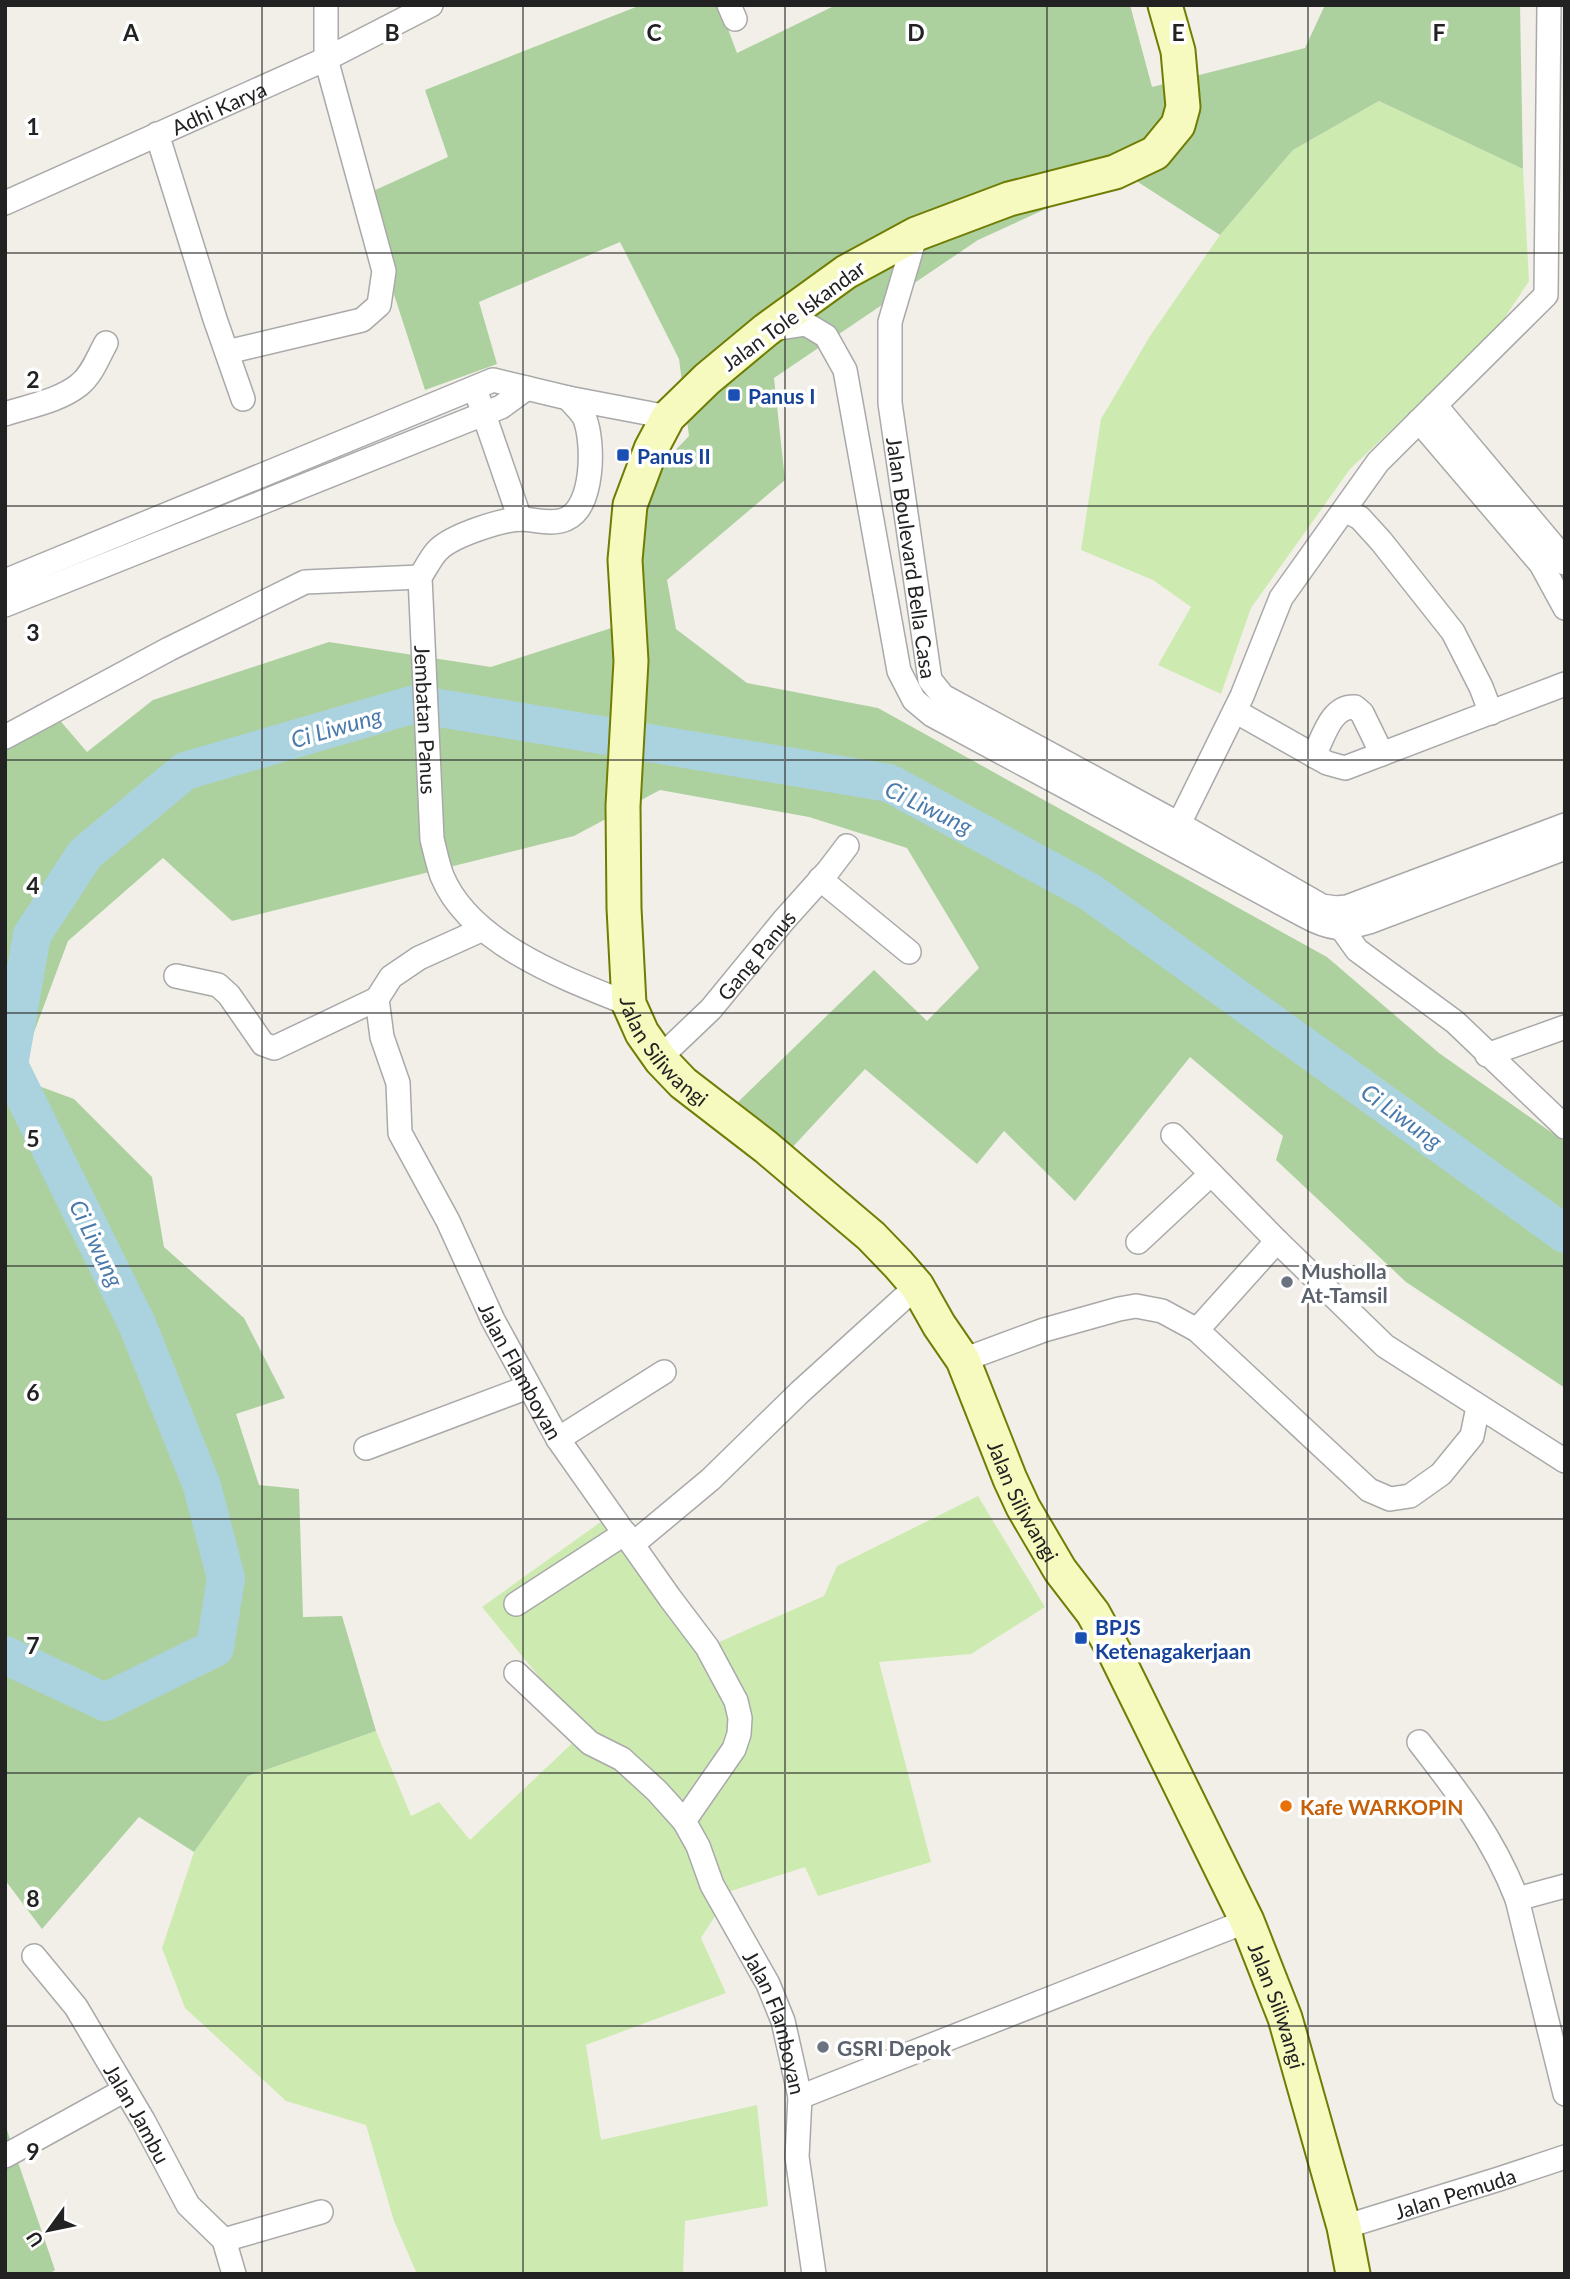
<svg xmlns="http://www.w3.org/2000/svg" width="1570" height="2279" font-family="Lato,sans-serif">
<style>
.grass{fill:#cdebb0}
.forest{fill:#add19e}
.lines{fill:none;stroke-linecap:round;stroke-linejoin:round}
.river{stroke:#aad3df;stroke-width:38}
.street-casing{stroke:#a9a9a9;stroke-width:26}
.secondary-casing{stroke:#707d05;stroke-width:37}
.street{stroke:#fff;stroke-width:23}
.secondary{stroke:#f7fabf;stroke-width:33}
.grid{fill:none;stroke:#222;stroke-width:2;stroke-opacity:0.55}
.transit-dot{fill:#1a4fb4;stroke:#fff;stroke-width:2.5}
.worship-dot{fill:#6b7280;stroke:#fff;stroke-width:2.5}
.food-dot{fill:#e8710a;stroke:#fff;stroke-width:2.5}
.labels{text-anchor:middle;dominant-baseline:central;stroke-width:7;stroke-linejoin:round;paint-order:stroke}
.street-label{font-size:21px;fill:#222;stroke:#fff}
.transit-label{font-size:21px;font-weight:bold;fill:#164399;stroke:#fff;text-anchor:start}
.worship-label{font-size:21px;font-weight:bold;fill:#5b616d;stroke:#fff;text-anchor:start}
.food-label{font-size:21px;font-weight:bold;fill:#c56008;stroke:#fff;text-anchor:start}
.water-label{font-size:23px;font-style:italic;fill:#4a7aab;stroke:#fff}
.grid-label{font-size:23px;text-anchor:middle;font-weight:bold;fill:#222;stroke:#fff;stroke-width:7;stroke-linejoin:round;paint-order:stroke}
</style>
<rect width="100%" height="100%" fill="#f2efe9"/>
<path class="grass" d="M1379,101L1523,169L1529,281L1496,331L1350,469L1251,608L1221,694L1158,665L1191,607L1153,580L1081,550L1101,419L1150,336L1220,235L1293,150Z
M978,1496L1045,1607L971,1654L879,1662L931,1862L818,1896L805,1867L731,1891L701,1938L726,1993L586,2045L601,2140L757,2105L768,2206L685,2221L683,2274H417L394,2221L366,2125L286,2101L185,2008L162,1948L194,1852L248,1776L376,1731L411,1816L439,1802L470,1840L584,1732L482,1607L602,1521L701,1650L824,1596L837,1566Z"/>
<path class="forest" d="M641,5H719L737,53L836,5H1130L1152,87L1305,48L1325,5H1520L1523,169L1379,101L1293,150L1220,235L1124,173L978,240L774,378L785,480L667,580L676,629L747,683L878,708L1327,957L1439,1053L1565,1142V1388L1406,1282L1276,1160L1283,1136L1190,1057L1075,1201L1004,1131L977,1164L865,1069L789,1151L738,1102L874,970L927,1021L979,968L907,848L809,817L660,790L574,836L232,921L163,858L68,941L17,1078L74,1099L152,1177L164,1247L244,1318L285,1398L236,1414L259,1485L299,1489L303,1617L342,1616L376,1731L248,1776L194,1852L139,1817L42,1929L5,1880V739L51,710L87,752L153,700L329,642L491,667L633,621L643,484L689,436L679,359L620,242L479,302L497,364L425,390L362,196L448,157L425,90Z
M7,2130L55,2270L49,2274H5V2131Z"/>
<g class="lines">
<path class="river" d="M5,1655L105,1702L215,1648L226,1578L202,1486L137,1324L9,1065L32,935L85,854L185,771L415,704L889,783L1090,892L1565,1234"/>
<defs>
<g id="street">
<path d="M729,5L735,19"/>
<path d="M157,134L215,319L243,399"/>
<path id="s1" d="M5,203L326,59L431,5"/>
<path id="s2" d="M916,234L890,322V403L930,680L943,696L1179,824L1322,906L1336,908L1347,907L1565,825"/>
<path d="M773,329L806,324L826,336L845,370L899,671L914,700L932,715L1305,916C1331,930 1341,930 1369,922L1565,848"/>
<path d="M227,352L362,320L379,305L384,271L326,59V5"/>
<path id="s3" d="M568,398C573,404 582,412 585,419C594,443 594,507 566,519C553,525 537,520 523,519C503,519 453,535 438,550C431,557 426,568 420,577L432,839C435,851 438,865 442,876C470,944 566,979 629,1004"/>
<path d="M479,400L520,519"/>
<path d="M1435,405L1561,555L1565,563"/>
<path d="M5,414C29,406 59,401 79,385C92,375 98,357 106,343"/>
<path d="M1419,421L1541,564L1565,608"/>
<path d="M1345,510L1360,518L1381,541L1453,632L1481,687L1491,713"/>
<path d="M5,581L493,380L568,398L668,417"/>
<path d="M5,605L501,407L527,388"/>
<path d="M1235,711L1327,763L1345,768L1565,684"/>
<path d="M5,737L169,649L305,582L420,577"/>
<path d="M1314,756C1323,738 1331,705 1355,707L1362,713L1382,754"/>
<path d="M1173,836L1242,696L1281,598L1378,462L1546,295L1549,5"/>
<path d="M820,879L909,952"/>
<path d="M1339,917L1342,929L1357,950L1455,1022L1565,1127"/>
<path id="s4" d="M481,930L419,958L391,977L377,999L382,1037L398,1083L400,1133L448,1221L493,1320L558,1439L670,1598L707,1647L736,1701L740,1718L739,1734L734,1749L684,1821"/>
<path d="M176,976L218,985L229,995L263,1044L274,1048L377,999"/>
<path d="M1487,1055L1565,1027"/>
<path id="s5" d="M661,1060L668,1050L711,1009L784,920L828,871L847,846"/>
<path d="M1173,1135L1277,1241L1385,1346L1565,1461"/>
<path d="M1138,1242L1211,1174"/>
<path d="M1197,1330L1277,1241"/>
<path d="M963,1360L1044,1330L1119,1309L1136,1306L1162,1311L1197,1330L1369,1490L1390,1499L1410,1496L1441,1474L1472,1436L1478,1407"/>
<path d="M558,1439L664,1372"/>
<path d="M366,1448L528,1387"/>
<path d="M633,1544L711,1479L800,1392L917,1286"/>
<path d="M516,1604L625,1533"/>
<path id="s6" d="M516,1673L590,1743L622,1759L657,1791L684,1821L698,1846L712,1885L768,1984L783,2021L800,2097L797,2157L814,2274"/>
<path d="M1419,1742C1458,1792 1494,1839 1517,1899L1565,2094"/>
<path d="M1517,1899L1565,1886"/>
<path id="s7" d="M34,1956L76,2007L143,2120L188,2205L224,2240L234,2274"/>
<path d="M800,2097L1247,1921"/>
<path d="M5,2156L125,2090"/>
<path id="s8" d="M1344,2227L1499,2179L1565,2157"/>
<path d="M224,2240L321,2212"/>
</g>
<g id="secondary">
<path id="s9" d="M1165,5L1178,51L1183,107L1178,125L1155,153L1115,172L1009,199L916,234L846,272L766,330L707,379L668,417L651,449L630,505L625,560L631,661L623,806L624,908L629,1004L634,1015L642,1033L661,1060L683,1083L766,1147L871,1236L898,1264L917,1286L939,1325L963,1360L1010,1479L1023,1507L1060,1570L1093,1613L1115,1653L1247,1921L1285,2018L1344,2227L1353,2274"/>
</g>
</defs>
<use href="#street" class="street-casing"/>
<use href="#secondary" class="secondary-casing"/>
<use href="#street" class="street"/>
<use href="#secondary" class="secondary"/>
</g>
<path class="grid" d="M262,5V2274M523,5V2274M785,5V2274M1047,5V2274M1308,5V2274M5,253H1565M5,506H1565M5,760H1565M5,1013H1565M5,1266H1565M5,1519H1565M5,1773H1565M5,2026H1565"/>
<g class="transit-dot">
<rect x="727" y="388" width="14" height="14" rx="3.5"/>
<rect x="616" y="448" width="14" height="14" rx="3.5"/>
<rect x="1074" y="1631" width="14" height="14" rx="3.5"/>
</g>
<g class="worship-dot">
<circle cx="1287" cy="1282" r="7"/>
<circle cx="823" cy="2047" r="7"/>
</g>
<circle class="food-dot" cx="1286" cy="1806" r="7"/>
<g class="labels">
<g class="street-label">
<text stroke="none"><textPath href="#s1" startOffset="234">Adhi Karya</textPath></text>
<text transform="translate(793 315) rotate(-36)">Jalan Tole Iskandar</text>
<text stroke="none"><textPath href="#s2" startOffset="329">Jalan Boulevard Bella Casa</textPath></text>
<text stroke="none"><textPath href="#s3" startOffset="446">Jembatan Panus</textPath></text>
<text stroke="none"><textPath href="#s5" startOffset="142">Gang Panus</textPath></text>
<text stroke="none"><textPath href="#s9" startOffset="1377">Jalan Siliwangi</textPath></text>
<text stroke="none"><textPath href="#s4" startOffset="532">Jalan Flamboyan</textPath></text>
<text stroke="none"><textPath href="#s9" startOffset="1965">Jalan Siliwangi</textPath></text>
<text stroke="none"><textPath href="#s9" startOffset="2532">Jalan Siliwangi</textPath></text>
<text stroke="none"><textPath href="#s6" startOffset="448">Jalan Flamboyan</textPath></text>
<text stroke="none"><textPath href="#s7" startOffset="189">Jalan Jambu</textPath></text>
<text stroke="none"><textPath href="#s8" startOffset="116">Jalan Pemuda</textPath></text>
</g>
<g class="transit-label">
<text x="748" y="395">Panus I</text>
<text x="637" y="455">Panus II</text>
<text x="1095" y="1626">BPJS<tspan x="1095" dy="24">Ketenagakerjaan</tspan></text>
</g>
<g class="worship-label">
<text x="1301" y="1270">Musholla<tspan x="1301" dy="24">At-Tamsil</tspan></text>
<text x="837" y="2047">GSRI Depok</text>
</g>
<g class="food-label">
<text x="1300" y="1806">Kafe WARKOPIN</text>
</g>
<g class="water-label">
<text transform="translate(336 727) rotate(-16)">Ci Liwung</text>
<text transform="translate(929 807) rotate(26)">Ci Liwung</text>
<text transform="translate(1402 1116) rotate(36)">Ci Liwung</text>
<text transform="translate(97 1243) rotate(64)">Ci Liwung</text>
</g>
</g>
<g class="grid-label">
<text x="131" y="41">A</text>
<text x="392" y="41">B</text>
<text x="654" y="41">C</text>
<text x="916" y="41">D</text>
<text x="1178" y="41">E</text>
<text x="1439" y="41">F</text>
<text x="33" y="135">1</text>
<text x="33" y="388">2</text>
<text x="33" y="641">3</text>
<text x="33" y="894">4</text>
<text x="33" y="1147">5</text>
<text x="33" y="1401">6</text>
<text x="33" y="1654">7</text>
<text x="33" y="1907">8</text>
<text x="33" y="2160">9</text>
</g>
<rect width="1570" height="2279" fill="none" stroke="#222222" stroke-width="14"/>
<g transform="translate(49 2230) rotate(237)" stroke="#ffffff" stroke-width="5" paint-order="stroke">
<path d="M0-5L12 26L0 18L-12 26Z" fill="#222222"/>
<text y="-10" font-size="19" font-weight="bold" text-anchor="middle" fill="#222222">U</text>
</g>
</svg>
